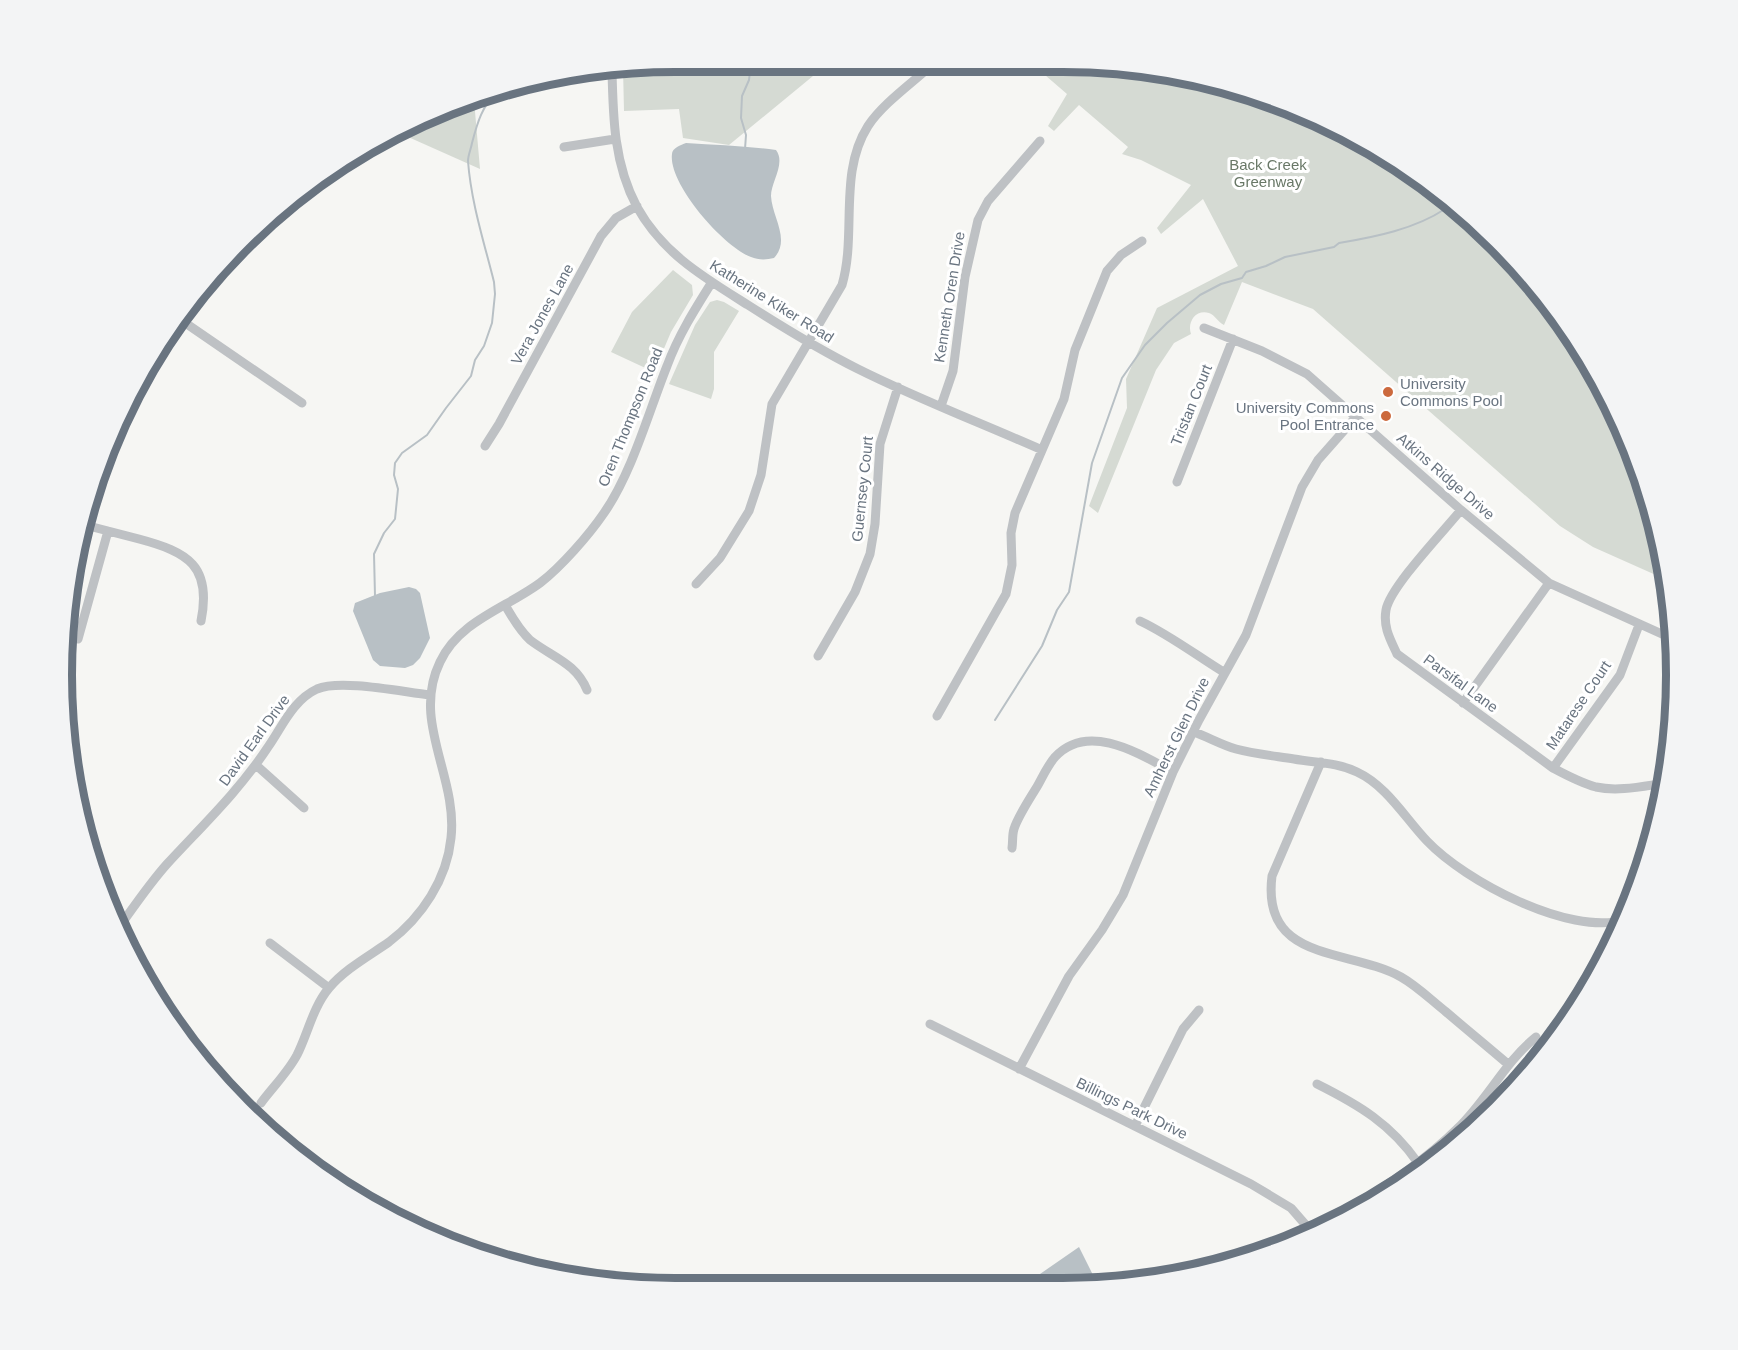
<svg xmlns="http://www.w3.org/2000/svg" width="1738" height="1350" font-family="Arial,sans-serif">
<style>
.green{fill:#d5dad3}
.water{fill:#b8c0c5}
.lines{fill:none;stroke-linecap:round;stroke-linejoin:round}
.stream{stroke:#b8c0c5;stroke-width:2}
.street{stroke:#bec1c4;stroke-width:9}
.poi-dot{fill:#cc6a3e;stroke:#fff;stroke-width:2}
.labels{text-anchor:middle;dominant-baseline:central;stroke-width:6;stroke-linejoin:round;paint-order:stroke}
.park-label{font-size:15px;fill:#697867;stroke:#fff}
.street-label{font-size:15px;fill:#697480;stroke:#fff}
.poi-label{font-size:15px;fill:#697480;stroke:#fff;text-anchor:start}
.rim{fill:none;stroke:#697480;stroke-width:8}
</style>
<rect width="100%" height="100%" fill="#f6f6f3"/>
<path class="green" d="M675,62H830L729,145L683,138L679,109L624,111L623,68Z
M1031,63H1103L1260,94L1335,125L1436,188L1497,241L1573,334L1630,441L1665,556L1667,580L1593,547L1560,526L1313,309L1242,282L1224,325C1218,322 1215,315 1209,313C1195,309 1187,323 1191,334L1174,343L1156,370L1098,513L1089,506L1127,408L1126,379L1157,308L1238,266L1203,199L1161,234L1157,228L1191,185L1141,160L1122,154L1128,147L1079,105L1054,131L1048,126L1067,94Z
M474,100L480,169L397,132Z
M673,270L692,285L693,295L671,332L654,372L611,352L632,312Z
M717,300L724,302L739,311L714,352V389L711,399L669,384L695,325L710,302Z"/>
<path class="water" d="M686,143C716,145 746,146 776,150C786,163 771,182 771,196C772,217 791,240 774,258C766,260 758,260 751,257C724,247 668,184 672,154C672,148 681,145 686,143Z
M409,587L416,589L420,593L430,638L420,658L413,665L405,668L380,666L373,660L353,611L355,603L380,593Z
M1079,1247L1093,1275L1094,1283H1027Z"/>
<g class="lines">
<path class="stream" d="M745,149L746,135L741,118L742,96L749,80L751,62
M1376,151L1432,200L1475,231L1495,251L1540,308L1594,386L1610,404
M375,596L374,554L384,533L395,519L398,489L394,475L395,463L402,453L427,435L446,408L471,376L475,360L484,346L492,323L495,294L494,282C484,242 471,202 468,161C468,155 471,149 472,143C478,120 482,108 497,90
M995,720L1042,646L1057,610L1069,592L1092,463L1122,378L1145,345L1167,323L1200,295L1221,284L1242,278L1246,272L1266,266L1285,257L1334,247L1339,243C1375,237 1415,229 1445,209"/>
<path class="street" d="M612,70C613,118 614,164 637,207C663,254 705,278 748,305C784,328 820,350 858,369C918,399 981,423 1042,450
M564,147L615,139
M181,320L302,403
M1204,328L1262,351L1307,374L1461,510L1549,583L1673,639
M941,406L953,371L965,277L978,220L988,201L1040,141
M485,446L499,424L601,236L616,218L637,206
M1177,482L1233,339
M1461,510C1444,531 1390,587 1386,610C1383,627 1390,639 1397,654L1553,768C1566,775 1581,783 1596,787C1618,792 1644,786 1666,783
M81,524C101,529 120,534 139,539C188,552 212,566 201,621
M696,584L720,558L749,511L761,475L772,404L842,285C857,234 838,173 868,126C883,103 914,82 935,62
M505,605C512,617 519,630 530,640C552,657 576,663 587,690
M1140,621C1170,635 1197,656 1225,673
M78,639L108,531
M818,656L855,592L870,554L875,524L880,444L898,387
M1463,703L1549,583
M937,716L1006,594L1012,565L1011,533L1015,513L1064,399L1075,350L1107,271L1121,255L1142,241
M1194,732C1208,737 1222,745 1236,749C1255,754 1275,756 1294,759C1316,763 1336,762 1357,772C1387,786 1405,818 1427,841C1465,881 1569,936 1624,920
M1321,762L1272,876C1261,963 1349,948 1401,977C1417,986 1431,1000 1445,1011C1466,1029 1488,1047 1509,1065
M256,765L304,808
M1553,768L1620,675L1639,625
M1012,848C1013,842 1012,835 1014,829C1018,816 1031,797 1038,785C1043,776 1048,765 1055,757C1088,721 1140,754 1173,772
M120,926C135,905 150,883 167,864C202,826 239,791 268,747C282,727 293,700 317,689C341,679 402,692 430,695
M270,943L329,988
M930,1024L1251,1184L1291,1208L1311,1231
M1019,1069L1069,976L1102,930L1123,895L1173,772L1199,720L1246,635L1302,487L1318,460L1355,418
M1317,1084C1359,1105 1391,1124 1418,1163
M261,1103C273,1087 288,1072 297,1055C308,1033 313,1007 329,988C345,969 369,956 389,942C422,917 447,879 451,838C458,776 411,722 440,662C459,621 506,608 540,583C561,567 589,535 604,513C632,473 649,411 667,366C678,336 695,309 712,282
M1135,1126L1183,1029L1199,1010
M1336,1218C1379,1190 1422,1164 1458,1128C1487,1100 1505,1062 1536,1037"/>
</g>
<g class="poi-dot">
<circle cx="1388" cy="392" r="6"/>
<circle cx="1386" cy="416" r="6"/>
</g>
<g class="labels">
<g class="park-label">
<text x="1268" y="164">Back Creek<tspan x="1268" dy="17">Greenway</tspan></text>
</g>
<g class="street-label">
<text transform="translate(949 297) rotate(-81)">Kenneth Oren Drive</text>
<text transform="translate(772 301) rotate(32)">Katherine Kiker Road</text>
<text transform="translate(542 314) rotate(-61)">Vera Jones Lane</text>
<text transform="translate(1191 405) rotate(-68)">Tristan Court</text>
<text transform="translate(630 417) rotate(-68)">Oren Thompson Road</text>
<text transform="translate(1446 476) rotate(41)">Atkins Ridge Drive</text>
<text transform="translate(862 489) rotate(-84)">Guernsey Court</text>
<text transform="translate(1461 683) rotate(36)">Parsifal Lane</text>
<text transform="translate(1578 705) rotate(-56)">Matarese Court</text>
<text transform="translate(1176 737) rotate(-64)">Amherst Glen Drive</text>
<text transform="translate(254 740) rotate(-54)">David Earl Drive</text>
<text transform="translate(1132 1108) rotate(26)">Billings Park Drive</text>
</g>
<g class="poi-label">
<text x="1400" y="383">University<tspan x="1400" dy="17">Commons Pool</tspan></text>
<text x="1374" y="407" text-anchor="end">University Commons<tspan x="1374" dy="17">Pool Entrance</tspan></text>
</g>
</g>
<path d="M0 0H1738V1350H0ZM675 72H1063A603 603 0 0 1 1666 675V675A603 603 0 0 1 1063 1278H675A603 603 0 0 1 72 675V675A603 603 0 0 1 675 72Z" fill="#f3f4f5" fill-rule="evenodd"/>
<path class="rim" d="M675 72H1063A603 603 0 0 1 1666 675V675A603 603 0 0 1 1063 1278H675A603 603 0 0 1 72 675V675A603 603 0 0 1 675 72Z"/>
</svg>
